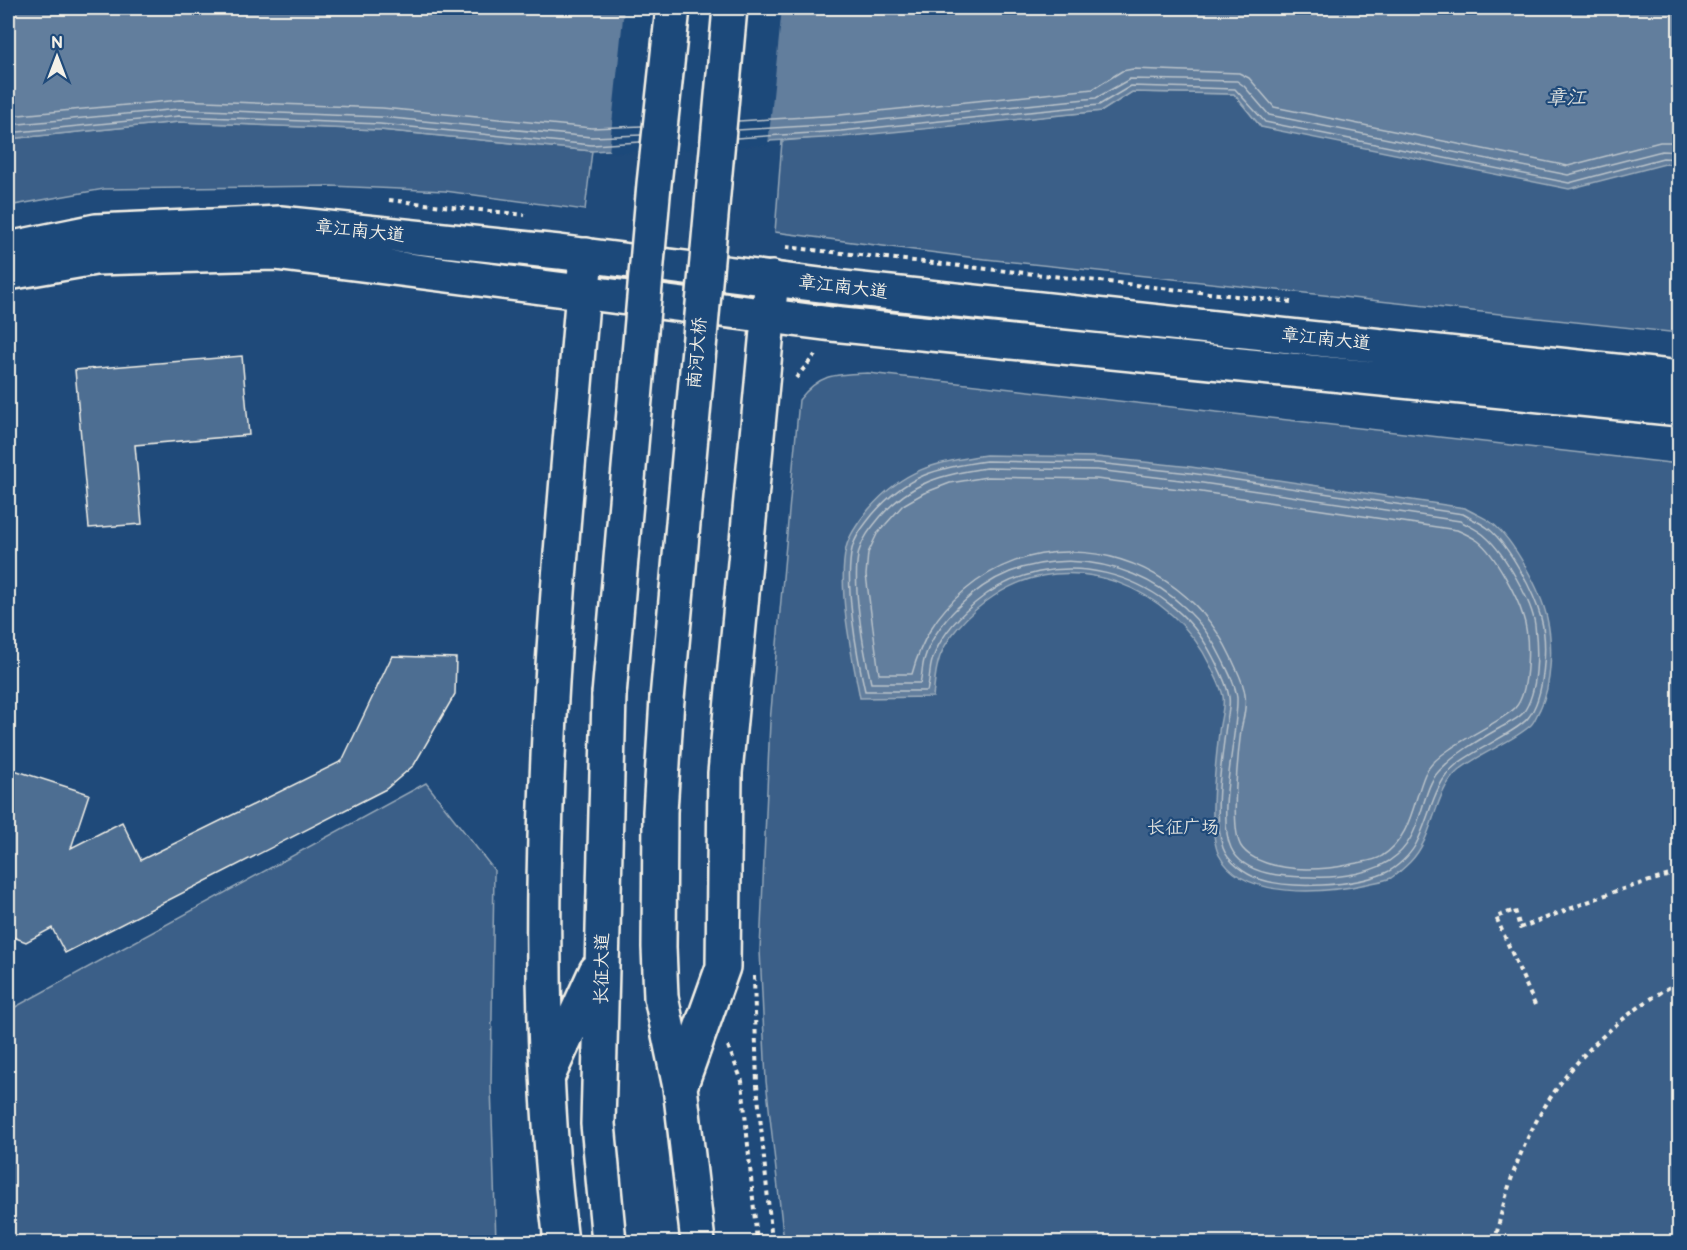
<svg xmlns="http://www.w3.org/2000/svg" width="1687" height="1250" font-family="'Balsamiq Sans','LXGW WenKai TC',sans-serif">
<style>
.green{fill:#3a5f88;stroke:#97a8b8;stroke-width:1.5}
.water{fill:#627e9d;stroke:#9cacbb;stroke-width:1.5}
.pier{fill:#1f4a7a}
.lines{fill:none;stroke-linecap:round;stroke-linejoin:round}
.shore{stroke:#bac3ca;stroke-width:1.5}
.building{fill:#4d6e92;stroke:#f4f1e8;stroke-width:1.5}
.secondary-casing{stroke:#f4f1e8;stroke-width:38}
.primary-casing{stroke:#f4f1e8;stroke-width:38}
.path{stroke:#f4f1e8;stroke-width:4;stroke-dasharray:4.5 4.5;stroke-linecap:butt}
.secondary{stroke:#1f4a7a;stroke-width:33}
.primary{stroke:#1f4a7a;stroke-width:33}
.primary-bridge-casing{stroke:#f4f1e8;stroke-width:38;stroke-linecap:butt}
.primary-bridge{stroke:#1f4a7a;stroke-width:33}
.labels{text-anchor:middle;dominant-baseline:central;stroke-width:4.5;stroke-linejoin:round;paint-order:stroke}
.street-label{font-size:18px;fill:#f4f1e8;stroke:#1f4a7a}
.park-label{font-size:18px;fill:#e1e2de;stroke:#1f4a7a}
.water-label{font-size:20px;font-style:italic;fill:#dee0dd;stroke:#1f4a7a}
</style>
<rect width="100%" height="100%" fill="#1f4a7a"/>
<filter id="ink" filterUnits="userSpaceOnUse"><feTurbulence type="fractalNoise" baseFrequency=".0167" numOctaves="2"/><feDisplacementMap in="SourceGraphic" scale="12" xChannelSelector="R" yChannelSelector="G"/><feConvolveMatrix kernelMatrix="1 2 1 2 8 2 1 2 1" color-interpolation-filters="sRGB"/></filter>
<g filter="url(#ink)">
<path class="green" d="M1132,92L1234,94L1261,127L1679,165V333L976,258L775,232L782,141L1102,111Z
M179,122L380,130L592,151L585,210L445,191L331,186L104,189L8,206V139Z
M868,373L1679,464V1242H784L766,1081L760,950L770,722L799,400C820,373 836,374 868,373Z
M426,783L494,870L491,1086L496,1242H8V1011Z"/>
<path class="water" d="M8,8H1679V165L1665,164L1569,189L1261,127L1234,94L1132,92L1102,111L842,137L592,151L380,130L179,122L8,139Z
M986,455L1097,457L1191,467L1465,508C1473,513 1484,517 1492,523C1514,540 1541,591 1547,618C1553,644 1552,685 1540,709C1537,714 1535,721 1531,725C1513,742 1479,753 1458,771C1433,793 1435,837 1410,862C1405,867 1397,874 1391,878C1384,881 1375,882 1367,884C1326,893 1243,901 1219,855C1207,831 1216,760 1219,732C1220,720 1225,707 1223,696C1221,686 1215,676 1211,667C1174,588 1071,544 994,596C971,611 942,639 937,667C935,676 934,687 933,697L860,698C852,656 837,589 846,548C849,534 860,520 869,509C904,469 935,462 986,455Z"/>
<path class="pier" d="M624,8H782L768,145L609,153Z"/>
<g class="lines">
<path class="shore" d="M8,116L180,100L382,108L592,128L642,126
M738,121L840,115L1093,89L1122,71L1133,69L1239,73L1249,78L1274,107L1568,166L1660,142H1680
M8,125L179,109L381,117L592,137L641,135
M737,130L841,124L1096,98L1130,79L1237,81L1244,86L1269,115L1568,175L1662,151L1680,152
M8,133L179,116L380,124L592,145L640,142
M736,138L841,131L1099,105L1131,86L1235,89L1265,122L1569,183L1663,158L1680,159
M986,461L1097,463L1190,473L1463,514C1471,519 1482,523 1489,529C1510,547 1534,592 1541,618C1548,643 1545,697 1528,718C1518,731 1473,751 1457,764C1433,783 1430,818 1416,844C1410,855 1397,868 1385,873C1354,886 1291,890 1259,879C1245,874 1228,862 1223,848C1213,818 1221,765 1225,733C1226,721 1231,708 1229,697C1227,683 1219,669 1213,657C1169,570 1051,539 975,603C957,618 939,638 932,661C929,670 930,681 927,691H865C857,656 844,583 852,549C855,536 865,524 873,514C907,475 936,468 986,461Z
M987,468L1097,470L1189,481L1460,521C1469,526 1479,530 1486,537C1504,553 1532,601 1535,625C1538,651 1539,691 1523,713C1517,720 1506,724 1498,729C1477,741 1456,753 1439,771C1421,790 1423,833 1397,855C1376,874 1339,878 1312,877C1286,877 1244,876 1231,848C1216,815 1238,735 1237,698C1236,685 1228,671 1222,659C1185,580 1093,541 1010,572C975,586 935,622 924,660C922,667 922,676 920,683H871C864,652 851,581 859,551C863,537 873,526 881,516C911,482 943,474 987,468Z
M987,477L1096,479L1188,490L1457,530C1464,533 1472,537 1478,541C1495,554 1517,596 1523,616C1530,636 1530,692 1515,708C1503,720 1466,737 1450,749C1441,755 1430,764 1425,774C1413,802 1411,838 1382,856C1373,862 1358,862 1348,865C1323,870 1290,871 1266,863C1256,860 1242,852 1239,842C1231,821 1238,754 1241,730C1243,719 1247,707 1245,695C1244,682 1236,669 1231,657C1202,595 1141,553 1072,552C1032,551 994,565 964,591C936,614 921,641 912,674H879L866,575L868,553L877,534L903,505L924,493L950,483Z"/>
</g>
<path class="building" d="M242,356L249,435L135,445L142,524L89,528L75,370Z
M392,656L456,658L455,694L414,765L386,789L65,953L52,928L26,942L8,935V768L89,794L71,848L122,822L141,860L342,761Z"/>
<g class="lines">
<defs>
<path id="secondary" d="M8,249L96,231L280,223L559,252L836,287L1680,378
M8,273L95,258L275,253L832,324L1680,409"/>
<path id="primary" d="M667,699L660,812L659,947L661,997L680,1087L698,1242
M549,1074L596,971
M680,1087L723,967L725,773L772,278
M561,1242C521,913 559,584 586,255
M609,1242L598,1124L609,695"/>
</defs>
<use href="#secondary" class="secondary-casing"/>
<use href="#primary" class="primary-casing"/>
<path class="path" d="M389,200L525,215
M786,247L1291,302
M796,378L815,355
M754,976L757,1085L772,1242
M1535,1005L1496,917L1515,910L1520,928L1616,891L1680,872
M728,1046L742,1081L757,1242
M1495,1242C1518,1122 1573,1042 1680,981"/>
<use href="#secondary" class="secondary"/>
<use href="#primary" class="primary"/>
<defs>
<path id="primary-bridge" d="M609,695L654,184L673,8
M667,699L730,8"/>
</defs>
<use href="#primary-bridge" class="primary-bridge-casing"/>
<use href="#primary-bridge" class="primary-bridge"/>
</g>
</g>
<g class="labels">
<g class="street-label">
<text transform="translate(360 231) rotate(6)">章江南大道</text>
<text transform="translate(843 287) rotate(7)">章江南大道</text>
<text transform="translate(1326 339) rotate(6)">章江南大道</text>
<text transform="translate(697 353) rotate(-85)">南河大桥</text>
<text transform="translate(602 969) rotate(-89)">长征大道</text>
</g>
<g class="park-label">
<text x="1183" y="827">长征广场</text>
</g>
<g class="water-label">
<text x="1566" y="98">章江</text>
</g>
</g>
<rect width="1687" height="1250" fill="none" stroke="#1f4a7a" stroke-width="30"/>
<rect x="15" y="15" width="1657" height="1220" fill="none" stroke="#f4f1e8" stroke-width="2" filter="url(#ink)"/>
<g transform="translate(57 57)" stroke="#1f4a7a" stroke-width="4.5" paint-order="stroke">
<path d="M0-4.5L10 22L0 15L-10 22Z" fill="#f4f1e8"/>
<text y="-9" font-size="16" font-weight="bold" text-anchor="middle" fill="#f4f1e8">N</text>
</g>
</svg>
